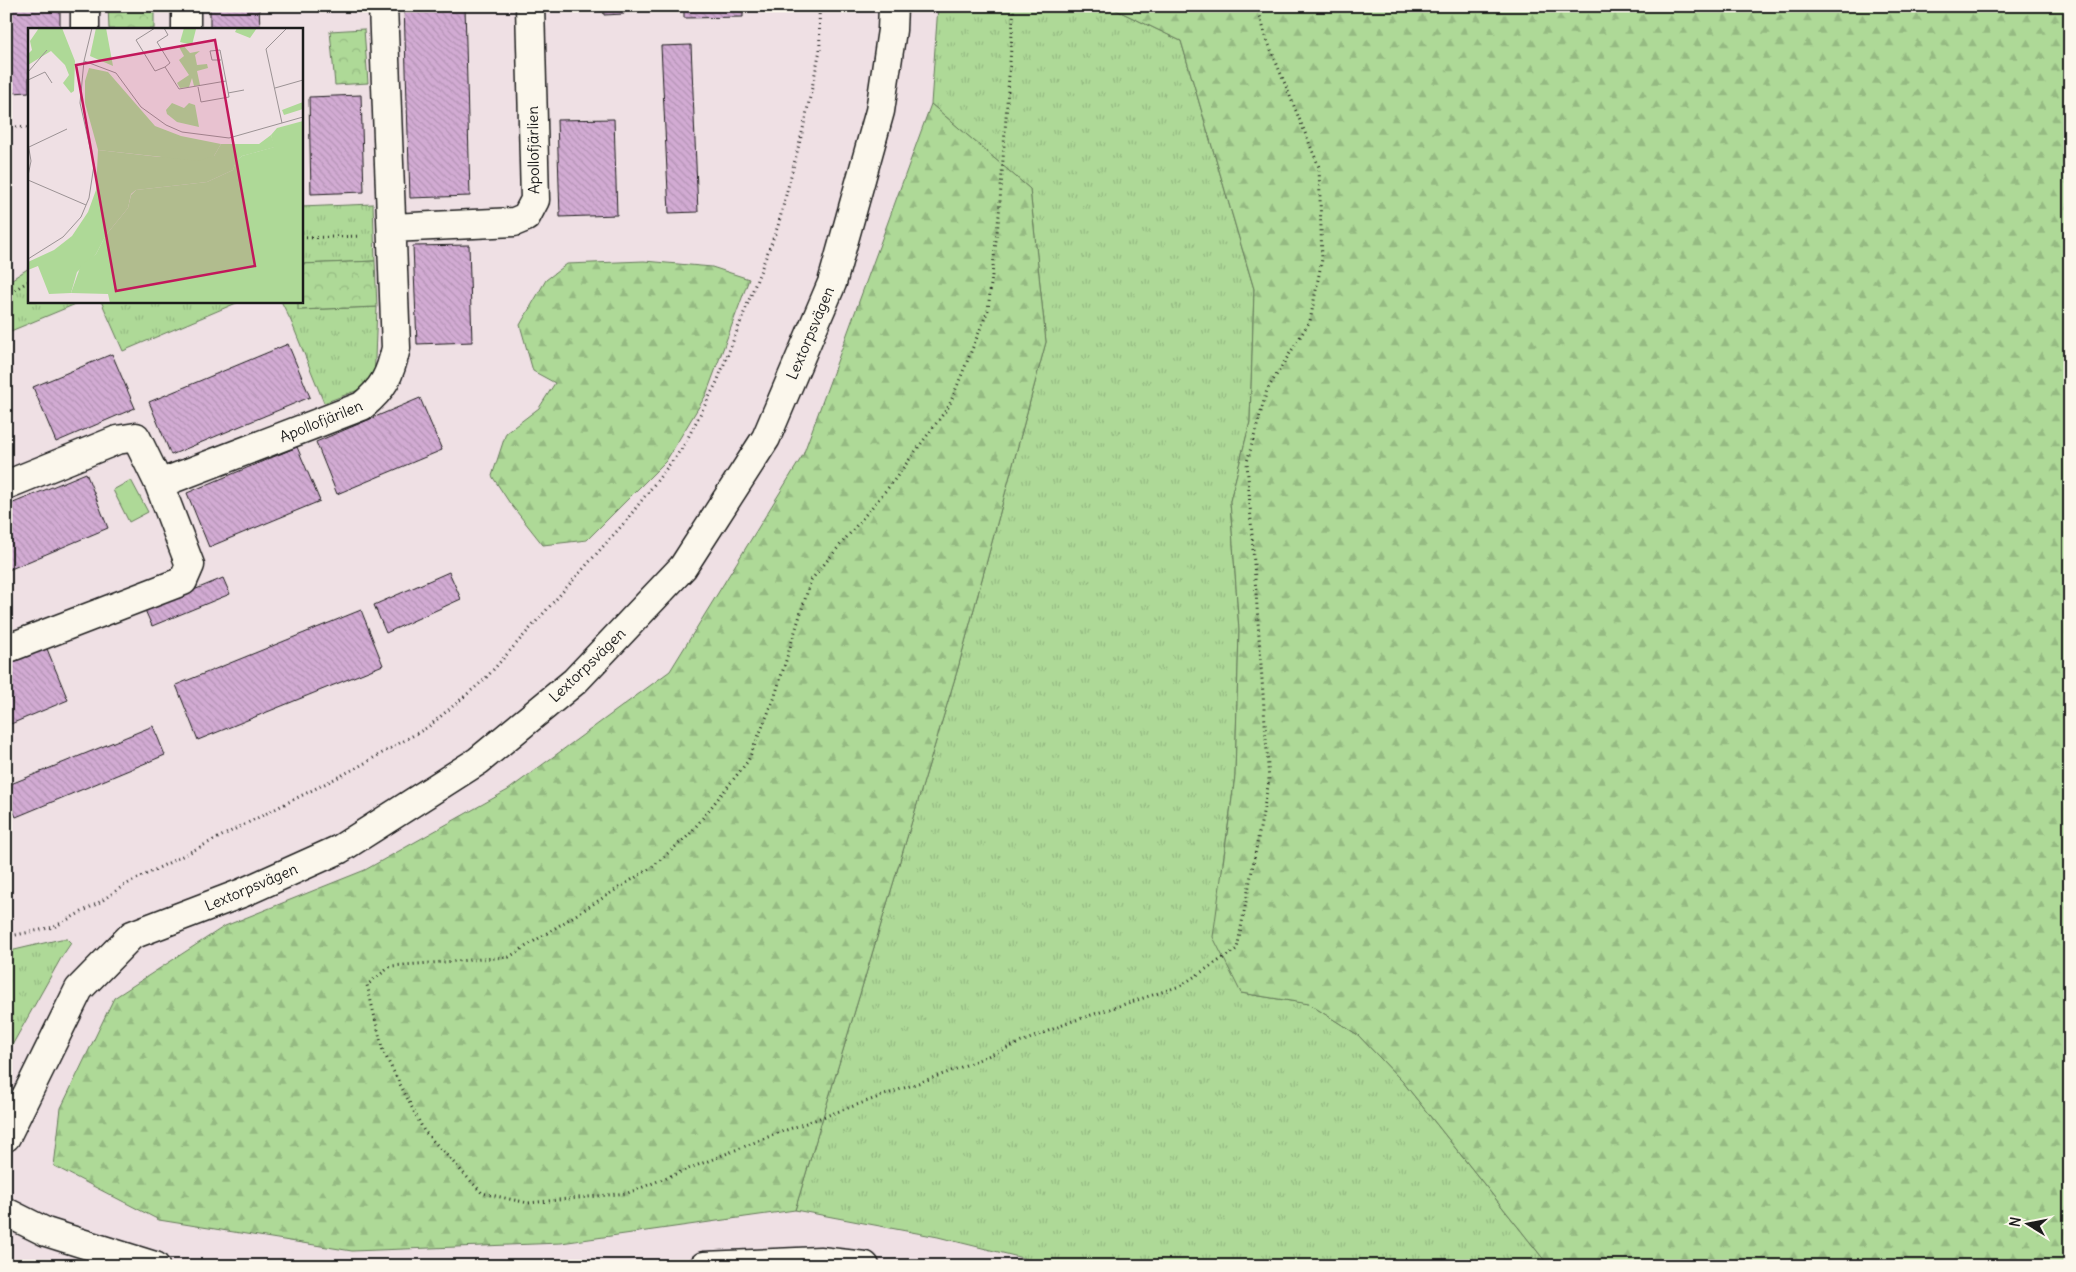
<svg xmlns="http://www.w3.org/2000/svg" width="2076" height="1272" font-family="Delius,sans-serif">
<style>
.grass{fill:url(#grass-tufts);stroke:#657a5a}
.forest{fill:url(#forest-firs);stroke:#657a5a}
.park{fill:url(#park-crowns);stroke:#657a5a}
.pitch{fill:#aed997;stroke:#657a5a}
.building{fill:url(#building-back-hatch);stroke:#1c1c1c}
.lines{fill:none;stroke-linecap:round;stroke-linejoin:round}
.minor-casing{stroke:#1c1c1c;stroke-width:31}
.path{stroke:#1c1c1c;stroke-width:3;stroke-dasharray:1 4;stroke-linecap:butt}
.minor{stroke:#fbf7ec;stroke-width:28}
.labels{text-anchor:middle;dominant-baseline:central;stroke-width:4;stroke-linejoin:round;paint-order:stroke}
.street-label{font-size:15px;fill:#1c1c1c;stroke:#fbf7ec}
.inset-road{fill:none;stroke:#9b9294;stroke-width:1}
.view{fill:#c2185b;fill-opacity:0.15;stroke:#c2185b;stroke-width:2.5}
.inset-edge{fill:none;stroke:#1c1c1c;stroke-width:2.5}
</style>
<defs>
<pattern id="grass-tufts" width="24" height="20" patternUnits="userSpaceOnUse" patternTransform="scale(1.25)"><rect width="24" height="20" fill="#aed997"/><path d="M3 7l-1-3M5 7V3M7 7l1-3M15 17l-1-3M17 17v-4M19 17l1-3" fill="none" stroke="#95ba82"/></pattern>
<pattern id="forest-firs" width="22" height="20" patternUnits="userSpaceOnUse" patternTransform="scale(1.25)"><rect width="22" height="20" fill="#aed997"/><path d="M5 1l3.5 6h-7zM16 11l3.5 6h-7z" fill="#95ba82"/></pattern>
<pattern id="park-crowns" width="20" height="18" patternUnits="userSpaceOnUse" patternTransform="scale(1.25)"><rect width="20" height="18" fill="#aed997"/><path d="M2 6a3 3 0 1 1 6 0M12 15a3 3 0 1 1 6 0" fill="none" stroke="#95ba82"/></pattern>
<pattern id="building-back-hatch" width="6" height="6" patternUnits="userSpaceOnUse" patternTransform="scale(1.25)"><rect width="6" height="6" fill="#d2abd3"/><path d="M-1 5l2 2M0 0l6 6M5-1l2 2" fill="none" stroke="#b493b5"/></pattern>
</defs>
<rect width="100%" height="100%" fill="#efe0e4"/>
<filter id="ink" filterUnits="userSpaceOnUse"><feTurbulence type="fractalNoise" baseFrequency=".02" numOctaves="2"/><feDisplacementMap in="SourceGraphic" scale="10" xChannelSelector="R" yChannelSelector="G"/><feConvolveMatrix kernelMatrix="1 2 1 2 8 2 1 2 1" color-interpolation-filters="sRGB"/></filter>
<g filter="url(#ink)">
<path class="grass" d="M938,6H1108L1181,41L1254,289L1250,422L1230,501L1239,630L1235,776L1223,862L1241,993L1309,1004L1358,1035L1403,1082L1549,1266H1055L938,1237L795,1210L958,668L1046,342L1030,189L931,104Z
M373,204L375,261L301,264V207Z
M29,268V301H83L6,333V283Z
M101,301H241L123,351Z
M281,301H298L299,310L377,307L374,384L324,403L291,321Z
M61,939H67L71,943L61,958L6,1056V952Z"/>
<path class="forest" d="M1108,6H2070V1266H1549L1403,1082L1358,1035L1309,1004L1241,993L1213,937L1235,776L1239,630L1230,501L1250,422L1254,289L1181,41Z
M931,104L1030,189L1046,342L958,668L795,1210L561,1243L352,1251L159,1220L54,1166L61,1108L114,998L225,926L365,870L508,790L670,671L803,455Z
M644,261L712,267L749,279L706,395L666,461L587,540L543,545L509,502L492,476L506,433L539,408L555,383L533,371L520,325L546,280L567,264Z"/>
<path class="park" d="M108,6H154V29H109Z
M364,29L368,83L335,85L330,31Z
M375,261L377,307L298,310V301H301V264Z"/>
<path class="pitch" d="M131,480L148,512L129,522L113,490Z"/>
<path class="building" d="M10,6H60V29H29V92L12,93Z
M210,6H259L260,29H210Z
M404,6H465L470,196L410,198Z
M603,6H623L624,14L604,15Z
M684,6H743V17L684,18Z
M691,45L698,212L669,213L661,46Z
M361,95L364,192L311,194L309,97Z
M614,119L617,215L560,217L557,120Z
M469,245L472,342L417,344L413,246Z
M288,344L310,397L171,455L149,402Z
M112,354L135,408L56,442L33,387Z
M420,398L442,450L337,494L316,442Z
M297,447L320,501L209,547L187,493Z
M86,473L108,528L6,571V506Z
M449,572L461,599L386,633L374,605Z
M223,578L230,594L152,626L145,610Z
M361,610L383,665L198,740L176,685Z
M45,644L68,700L6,726V660Z
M153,726L165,755L16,817L6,794V786Z"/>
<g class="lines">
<defs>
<path id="minor" d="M85,6V29
M186,29V6
M392,228L514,222L526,217L535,200L530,6
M6,485L117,440L136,437L159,484L362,406C384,388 390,375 396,348L383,6
M6,649L183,581L190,565L159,484
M6,1137L79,989L132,935L242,893L340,849L478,761L575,681L683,567L766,438L832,283L880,111L892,30L893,6
M6,1212L46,1232L155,1266
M704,1266L820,1261L865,1266"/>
</defs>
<use href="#minor" class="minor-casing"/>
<path class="path" d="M1014,6L999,215L988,310L949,406L892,483L811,580L774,699L748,761L689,835L652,867L509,957L391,966L367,985L383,1051L424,1131L482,1193L528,1203L628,1193L778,1133L949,1072L1070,1022L1180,986L1237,949L1269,781L1247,462L1267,390L1310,321L1322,259L1319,167L1267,40L1257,6
M6,126L29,128
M301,238L361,236
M6,295L29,281
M6,937L54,927L100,902L123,886L356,768L428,727L484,680L625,522L683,447L717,382L778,226L804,125L820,50L819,6"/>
<use href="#minor" class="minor"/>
</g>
</g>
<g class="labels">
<g class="street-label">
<text transform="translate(533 150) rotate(-91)">Apollofjärlien</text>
<text transform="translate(810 333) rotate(-67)">Lextorpsvägen</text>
<text transform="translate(321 421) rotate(-22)">Apollofjärilen</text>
<text transform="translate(587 665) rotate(-44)">Lextorpsvägen</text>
<text transform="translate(251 887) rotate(-23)">Lextorpsvägen</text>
</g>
</g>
<g transform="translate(28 28)">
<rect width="275" height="275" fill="#efe0e4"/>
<path d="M68,0H78L85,38L62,28ZM154,16L162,25L172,23L167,27L169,37L179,36L180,40L169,43L172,57L166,58L164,50L161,59L152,60L149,55L161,47L151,32L156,28L151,19ZM243,107L247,119L214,128L208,133L205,142L179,154L108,162L103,166L100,180L78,207L68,226L49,244L43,265L21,266L10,238L0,242V234L26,222L44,208L60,184L68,162L70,122L132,129L186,128L193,116H231Z" fill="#aed997"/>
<path d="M11,0H34L47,33L46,63L43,65L35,55L41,47L37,37L23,23L0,37V26L4,22L2,13ZM209,0H229L222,10L207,4ZM61,40L80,44L127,98L153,108L193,116L186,128L170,133L70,122L57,75V53ZM275,74V81L256,87L254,82ZM144,75L156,80L161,75L167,77L171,99L149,94L139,86L138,82ZM275,93V275H82L80,266L43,265L53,237L68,226L78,207L100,180L103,167L108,162L179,154L205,142L208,133L214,128L246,119L243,107L249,100Z" fill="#aed997"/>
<path d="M156,0L168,1L164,17L152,14Z" fill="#aed997"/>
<path class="inset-road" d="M64,0L56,33L88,45L113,79L138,97L154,104L201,110L275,89M127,0L108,12L127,43L137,39M136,0L140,7L129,14L142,35L137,39L151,61L198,53L192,22L182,23L184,32H193M0,44L19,22M0,52L17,44L24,55M170,59L173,74L201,69L198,53M247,60L275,52M200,65L216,62M254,95L238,21L259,0M0,115L3,133L0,148M1,119L39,101M0,152L58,177M0,231L35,209L53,189L61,170L66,137L52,75L56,33"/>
<path class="view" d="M187,12L227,238L88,263L48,37Z"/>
<rect width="275" height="275" class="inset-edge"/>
</g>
<rect width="2076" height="1272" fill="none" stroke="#fbf7ec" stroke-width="25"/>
<rect x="12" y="12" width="2051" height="1247" fill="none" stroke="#1c1c1c" stroke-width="2" filter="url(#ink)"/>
<g transform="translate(2028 1224) rotate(280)" stroke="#fbf7ec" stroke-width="4" paint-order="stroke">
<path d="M0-4L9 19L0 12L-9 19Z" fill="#1c1c1c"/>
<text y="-8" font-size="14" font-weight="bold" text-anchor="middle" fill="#1c1c1c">N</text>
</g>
</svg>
